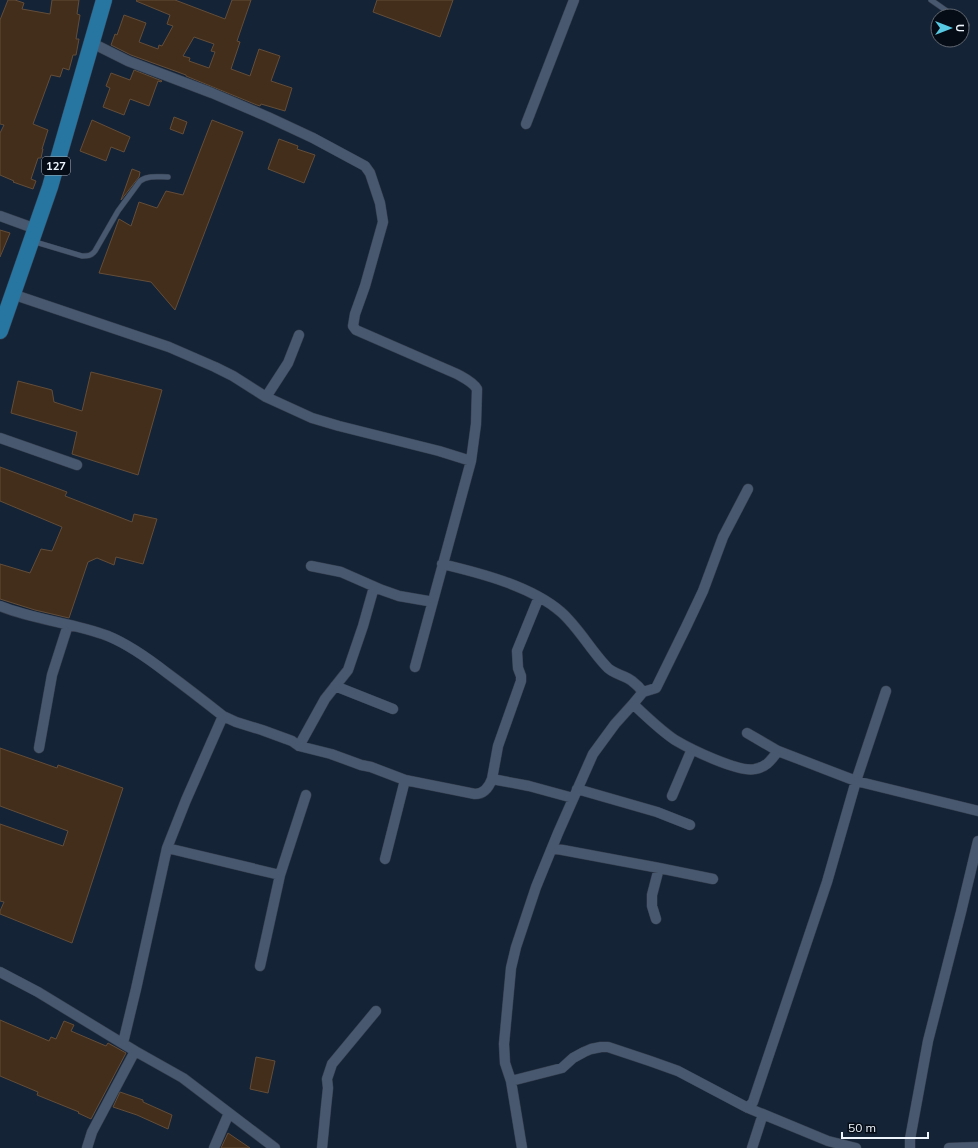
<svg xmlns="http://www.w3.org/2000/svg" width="978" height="1148" font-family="Mulish,sans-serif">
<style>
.building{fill:#432e1b;stroke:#634d39;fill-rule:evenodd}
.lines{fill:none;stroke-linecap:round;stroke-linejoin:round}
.service-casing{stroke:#353e4e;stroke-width:6}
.minor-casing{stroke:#353e4e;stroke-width:11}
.primary-casing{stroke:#353e4e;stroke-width:17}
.service{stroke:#47586f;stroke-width:5}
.minor{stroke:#47586f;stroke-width:10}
.primary{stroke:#2676a1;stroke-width:16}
.labels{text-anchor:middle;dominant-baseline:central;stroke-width:3;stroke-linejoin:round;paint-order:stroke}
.shield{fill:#060c15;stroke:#a9afb7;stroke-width:1}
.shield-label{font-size:11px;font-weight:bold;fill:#eff5fd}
</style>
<rect width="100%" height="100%" fill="#142336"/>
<path class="building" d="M8,0H15L24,3L22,9L50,14L52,0H79L77,14L80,15L76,39H79L76,55H73L69,70L63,68L60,77L51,75L33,124L48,130L42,149H43L41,158H38L31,179L36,181L33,189L13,182L14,181L0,175V133L4,125L0,124V20Z
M137,0H175L225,19L232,0H251L237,41L240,42L231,69L250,76L259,49L280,56L271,81L292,88L285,111L261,104L260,106L257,105L186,76V75L131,55L111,45L115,34L117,35L124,15L146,23L139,42L158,49L159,45L162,46L173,26L167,24L170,15L136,1ZM194,37L214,44L211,51L215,52L209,68L189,61L190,58L183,56Z
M377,0H453L440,37L373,12Z
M134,70L162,81L161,82L158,81L149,106L130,99L124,115L103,107L110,88L106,86L111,73L130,80Z
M174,117L187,122L183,134L170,129Z
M92,120L130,137L124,152L111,147L106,161L80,151Z
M212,120L243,132L175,310L151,282L99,273L119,219L131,226L139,202L157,208L166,191L183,195Z
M279,139L298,146L297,149L315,155L304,183L268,169Z
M132,169L140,172L139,177L121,200Z
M0,230L10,233L0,257Z
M91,372L162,390L138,475L72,454L77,432L11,413L18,381L52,390L54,402L82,411Z
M0,467L67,492L65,496L132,522L134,514L157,519L143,564L116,557L114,565L97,558L88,562L69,618L35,610L0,599V564L30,573L41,549L52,551L62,527L0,501Z
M0,748L57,768L58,765L123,788L72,943L0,914V911L4,902L0,901V824L63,846L68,831L0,806Z
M0,1020L49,1041L51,1037L56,1039L64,1021L74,1025L71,1031L106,1046L108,1043L126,1053L91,1119L78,1113L79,1112L37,1095L38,1092L0,1076Z
M256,1057L275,1061L268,1093L250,1089Z
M120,1092L143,1100V1102L172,1115L168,1129L137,1115L113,1107Z
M228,1133L250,1148H221Z"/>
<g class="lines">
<defs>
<path id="service" d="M931,0L954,16
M962,22L967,25
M32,241L82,256C88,256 91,256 95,251L118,211L140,181C148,175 159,177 168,177"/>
<path id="minor" d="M92,43L128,61L212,93L268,117L313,138L365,166L370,173L380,203L383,222L365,286L355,314L353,326L356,330L457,374C464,378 473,382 477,389L476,424L471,461
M526,124L574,0
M0,216L36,229
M12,294L169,347L215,367L233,376L266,397L312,418L339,426L439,451L471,461L415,667
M266,397L288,363L299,335
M0,438L77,465
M442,564C480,573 531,586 561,612C578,627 590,649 606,666C612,674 625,675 632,681C636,684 640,688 643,692L633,704C646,716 660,730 675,740C690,749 739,773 755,769C767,767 771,760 778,751
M311,566L341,572L382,590L399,596L428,601L431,604
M0,606C35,620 73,623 108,636C130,645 149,659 167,673C186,687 204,701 223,716L236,722L262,730L292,741L299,746L331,754L361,765L371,767L405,780L475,794C484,794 489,787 492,779L529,786L573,798
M335,686L393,709
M643,692L656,688L686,627L703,591L723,537L748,489
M747,733L778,751L856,781L978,811
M299,746L325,699L348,670L363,626L374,587
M39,748L52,675L68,625
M492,779L498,746L521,681V676L518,668L517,651L539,597
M577,789L657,812L690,825
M672,796L692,749
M167,848L280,875
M552,848L659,868L713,879
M385,859L405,780
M656,919L652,906V895L659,868
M260,966L280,875L306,795
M0,972L38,992L135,1051L183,1078L275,1148
M123,1043L136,989L167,848L186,800L223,716
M511,1081L562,1068L573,1058L584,1052L591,1049L601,1047H608L650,1061L678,1071L748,1108L828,1141L856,1148
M748,1108L753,1102L827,882L856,781L886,691
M87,1148L92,1132L135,1051
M214,1148L229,1113
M322,1148L326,1107L328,1088L327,1079L332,1064L376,1011
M522,1148L511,1081L505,1063L504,1044L511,968L516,947L536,887L558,833L593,754L615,724L633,704
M752,1148L763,1114
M910,1148V1139L928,1041L961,912L978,841
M949,1148L978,1147"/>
<path id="primary" d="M0,331L50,187L104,0"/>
</defs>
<use href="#service" class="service-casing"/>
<use href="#minor" class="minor-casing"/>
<use href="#primary" class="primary-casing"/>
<use href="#service" class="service"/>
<use href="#minor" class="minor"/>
<use href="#primary" class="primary"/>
</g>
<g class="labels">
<rect class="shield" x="42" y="157" width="28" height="18" rx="3"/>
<g class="shield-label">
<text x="56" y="166">127</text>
</g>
</g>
<g transform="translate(950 28) rotate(90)"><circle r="19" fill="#060c15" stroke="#636972"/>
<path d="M0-3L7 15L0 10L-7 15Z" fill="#58c9e3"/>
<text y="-6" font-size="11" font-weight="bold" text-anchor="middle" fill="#eff5fd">U</text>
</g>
<path d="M842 1132v6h86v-6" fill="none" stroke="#eff5fd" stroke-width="2"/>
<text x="848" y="1132" font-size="12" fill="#eff5fd" stroke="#060c15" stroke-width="3" paint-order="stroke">50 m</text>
</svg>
